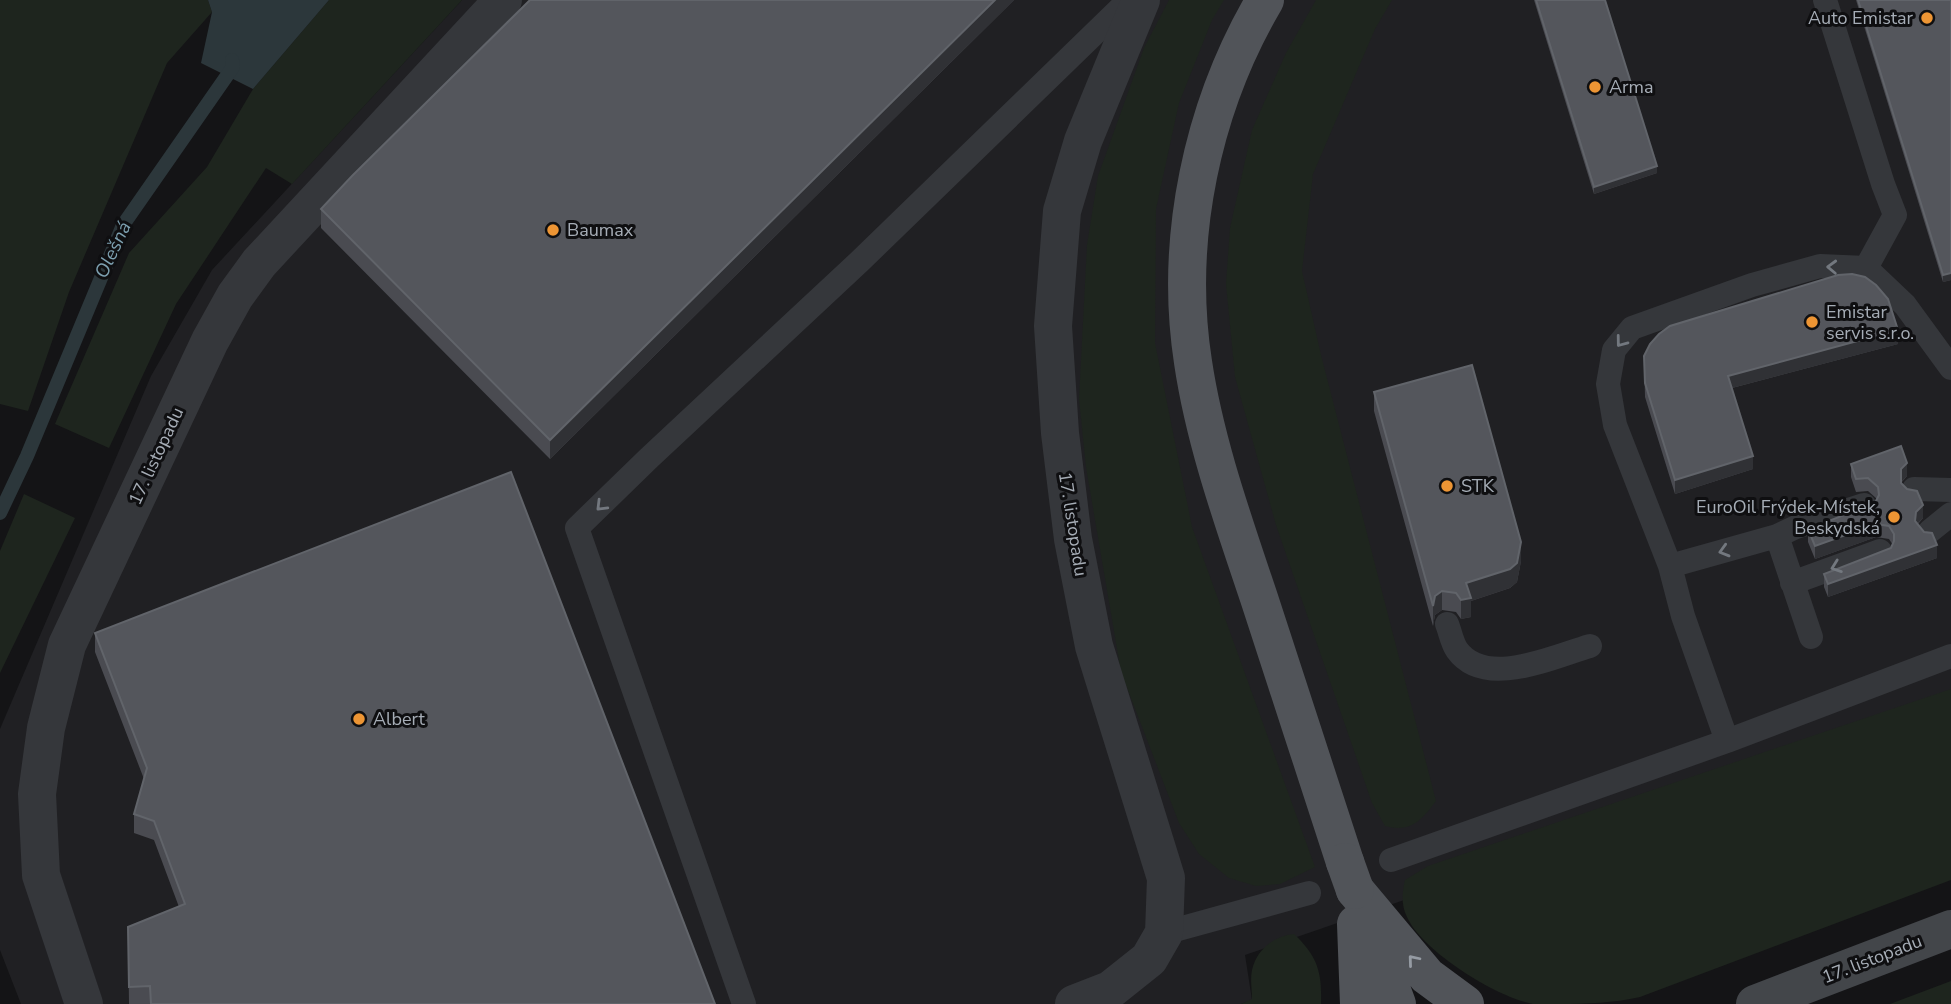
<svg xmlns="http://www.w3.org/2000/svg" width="1951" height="1004" font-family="'Nunito Sans',sans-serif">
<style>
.built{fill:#202023}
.green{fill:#1e251e}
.water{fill:#2c373b}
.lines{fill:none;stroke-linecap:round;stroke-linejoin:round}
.stream{stroke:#2c373b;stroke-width:14}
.lane{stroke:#35373b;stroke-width:24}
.street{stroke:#35373b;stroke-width:38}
.secondary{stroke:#43464a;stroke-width:38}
.primary{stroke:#515459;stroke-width:38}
.primary-bridge{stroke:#515459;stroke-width:38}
.wall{fill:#4a4b51}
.shaded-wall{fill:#303135}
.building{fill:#54565c;stroke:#61646a;stroke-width:2}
.oneway{stroke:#73787f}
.oneway2{stroke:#959ba3}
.poi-dot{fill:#ed9534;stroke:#0f0f11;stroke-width:2.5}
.labels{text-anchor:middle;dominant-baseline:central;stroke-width:6;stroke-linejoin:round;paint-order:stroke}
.poi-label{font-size:18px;fill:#a6adb6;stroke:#0f0f11;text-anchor:start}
.street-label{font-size:18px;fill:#a6adb6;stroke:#0f0f11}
.water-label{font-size:19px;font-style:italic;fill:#7da0b0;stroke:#0f0f11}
</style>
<rect width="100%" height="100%" fill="#141416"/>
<path class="built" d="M462,0H1951V711L1245,955L1252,1000L1241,1004H21L0,950V729L151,376L212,270Z"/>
<path class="green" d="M0,0H208L212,12L167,63L69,292L28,411L0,404Z
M329,0H462L292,184L266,168L176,304L109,448L55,424L129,253L207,167L253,89Z
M1169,0H1224L1212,20L1179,103L1156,209L1155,343L1192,527L1315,867L1280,884L1256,886L1229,878L1199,854L1179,823L1121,672L1086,467L1079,399L1087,245L1098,176L1144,48Z
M1316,0H1392L1375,29L1313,174L1302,271L1321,355L1436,801C1422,820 1411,833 1385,826L1372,803L1276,525L1235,377L1226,284L1230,228L1252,130L1286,53Z
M24,494L75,518L0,673V551Z
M1951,689V880L1640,997C1613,1003 1587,1004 1560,1004C1551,1004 1541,1004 1533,1004C1496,997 1422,951 1407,917C1401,905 1402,893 1405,880L1428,866Z
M1294,934C1318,957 1322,972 1321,1004H1241L1252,999C1252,990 1250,979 1252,970C1257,949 1274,936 1294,934Z
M1951,981V1004H1890Z"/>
<path class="water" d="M208,0H329L253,89L201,63L212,12Z"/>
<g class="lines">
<path class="stream" d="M0,513L27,456L123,225L233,67L232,60"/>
<path class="lane" d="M1825,0L1883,184L1895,215L1866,268
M1914,489L1951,490
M1930,531L1951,514
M1777,536L1811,637
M1670,566L1777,536L1796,527L1864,505
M1792,583L1880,551
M1447,624C1450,631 1452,643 1457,650C1485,689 1552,657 1590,646
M1727,741L1683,616L1670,566L1615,425L1608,384L1614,350L1632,328L1752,285L1820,266L1866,268L1905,305L1951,368
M1391,860L1727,741L1951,656
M1164,933L1309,893
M744,1004L577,528L649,458L859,262L1129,0"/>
<path class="street" d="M84,1004L41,875L37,794L46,728L67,645L210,341L235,296L259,263L503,0
M1074,1004L1110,990L1149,959L1164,933L1166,878L1094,646L1073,539L1060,433L1053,326L1062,211L1083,141L1141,0"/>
<path class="secondary" d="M1755,1004L1951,929"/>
<path class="primary" d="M1265,0C1202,107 1174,239 1193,362C1205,443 1234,523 1260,601C1288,688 1317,775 1345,862
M1355,890L1427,976L1465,1004
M1364,915L1397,1004
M1356,924L1359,1004"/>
<path class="primary-bridge" d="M1345,862L1355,890"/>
</g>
<path class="wall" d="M530,0H1014L550,459L321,228V209Z
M1534,0H1605L1657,173L1594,194Z
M1856,0H1951V280L1943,282Z
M1898,344L1732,388L1753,469L1675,494L1645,397L1644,356Z
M1374,392L1521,561L1517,582L1510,588L1471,601V617L1461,619L1456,612L1442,610L1435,615L1433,626L1374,411Z
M1851,464L1907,476L1901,483L1923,518L1918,524L1937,558L1828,597L1824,587V574L1891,548L1893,545L1889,539L1876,537L1815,559L1808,542V529L1875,503L1877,499L1868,491L1856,492L1851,477Z
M95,633L715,1004H129L128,927L179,907L154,840L134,833V814L144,779L95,652Z"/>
<path class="shaded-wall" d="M995,0H1014L550,459V440Z
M1657,166V173L1594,194V187Z
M1951,273V280L1943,282V275Z
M1898,330V344L1728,389V376Z
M1753,456V469L1675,494V480Z
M1907,463V476L1901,482V469Z
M1923,505V518L1916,525L1915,521L1916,512Z
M1876,524V537L1815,559V546Z
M1521,542V561L1517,582L1510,588L1471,601V617L1461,619V600L1466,583Z
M1937,545V558L1828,597V584Z
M1442,591V610L1435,615L1433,626V606L1435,596Z"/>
<path class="building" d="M530,0H995L550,440L321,209L352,176Z
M1536,0H1605L1657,166L1594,187Z
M1858,0H1951V273L1943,275Z
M1852,274L1865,277L1876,285L1888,299L1898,330L1728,376L1753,456L1675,480L1645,383L1644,356L1650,344L1659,334L1670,326L1838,275Z
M1472,365L1521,542L1517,563L1510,569L1466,583L1471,598L1461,600L1456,593L1442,591L1435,596L1433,606L1374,392Z
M1901,446L1907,463L1901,469V483L1907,489L1917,491L1923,505L1916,512L1915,521L1924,532L1932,533L1937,545L1828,584L1824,574L1891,548L1894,541V534L1889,526L1876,524L1815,546L1808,529L1875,503L1879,495L1878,487L1868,478L1856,479L1851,464Z
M511,472L715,1004H151L150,986L129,987L128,927L185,904L154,821L134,814L147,768L95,633Z"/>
<defs><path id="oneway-chevron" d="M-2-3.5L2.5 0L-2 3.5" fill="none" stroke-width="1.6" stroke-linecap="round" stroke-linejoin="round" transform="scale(1.75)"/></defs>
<g class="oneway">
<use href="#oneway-chevron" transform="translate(1832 267) rotate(-178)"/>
<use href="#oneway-chevron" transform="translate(1621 342) rotate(127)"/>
<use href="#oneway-chevron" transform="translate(601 506) rotate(135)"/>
<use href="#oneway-chevron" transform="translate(1724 551) rotate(164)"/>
<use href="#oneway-chevron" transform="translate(1836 567) rotate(160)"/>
</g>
<use class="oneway2" href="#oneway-chevron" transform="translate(1413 960) rotate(-130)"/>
<g class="poi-dot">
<circle cx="1927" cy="18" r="7"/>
<circle cx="1595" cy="87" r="7"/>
<circle cx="553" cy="230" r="7"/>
<circle cx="1812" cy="322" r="7"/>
<circle cx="1447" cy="486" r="7"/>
<circle cx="1894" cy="517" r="7"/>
<circle cx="359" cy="719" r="7"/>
</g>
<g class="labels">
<g class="poi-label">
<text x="1913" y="18" text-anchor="end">Auto Emistar</text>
<text x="1609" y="87">Arma</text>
<text x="567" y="230">Baumax</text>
<text x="1826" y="312">Emistar<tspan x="1826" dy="21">servis s.r.o.</tspan></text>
<text x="1461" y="486">STK</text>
<text x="1880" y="507" text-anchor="end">EuroOil Frýdek-Místek,<tspan x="1880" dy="21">Beskydská</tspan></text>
<text x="373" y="719">Albert</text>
</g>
<g class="street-label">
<text transform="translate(156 456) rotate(-65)">17. listopadu</text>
<text transform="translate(1073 524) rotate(81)">17. listopadu</text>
<text transform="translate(1872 959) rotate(-21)">17. listopadu</text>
</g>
<g class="water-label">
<text transform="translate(113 250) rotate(-65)">Olešná</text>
</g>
</g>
</svg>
